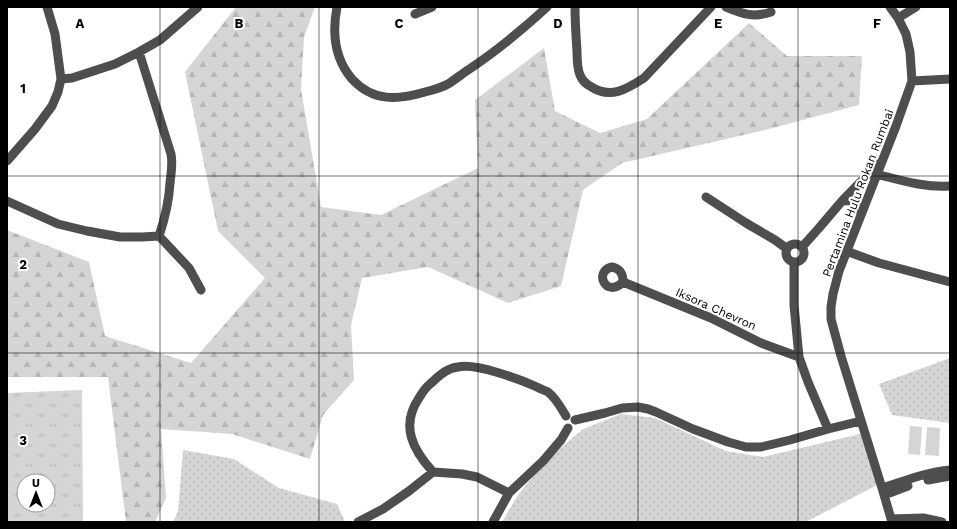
<svg xmlns="http://www.w3.org/2000/svg" width="957" height="529" font-family="'Work Sans',sans-serif">
<style>
.grass{fill:url(#grass-dots)}
.forest{fill:url(#forest-firs)}
.park{fill:url(#park-tufts);fill-rule:evenodd}
.garden{fill:#d5d5d5}
.lines{fill:none;stroke-linecap:round;stroke-linejoin:round}
.minor{stroke:#4e4e4e;stroke-width:9}
.grid{fill:none;stroke:#000;stroke-width:1;stroke-opacity:0.55}
.labels{text-anchor:middle;dominant-baseline:central;stroke-width:4;stroke-linejoin:round;paint-order:stroke}
.street-label{font-size:12px;fill:#000;stroke:#fff}
.grid-label{font-size:13px;text-anchor:middle;font-weight:bold;fill:#000;stroke:#fff;stroke-width:4;stroke-linejoin:round;paint-order:stroke}
</style>
<defs>
<pattern id="grass-dots" width="8" height="8" patternUnits="userSpaceOnUse"><rect width="8" height="8" fill="#d5d5d5"/><path d="M2 2h.1M6 6h.1" fill="none" stroke="#b5b5b5" stroke-width="1.8" stroke-linecap="round"/></pattern>
<pattern id="forest-firs" width="22" height="20" patternUnits="userSpaceOnUse"><rect width="22" height="20" fill="#d5d5d5"/><path d="M5 1l3.5 6h-7zM16 11l3.5 6h-7z" fill="#b5b5b5"/></pattern>
<pattern id="park-tufts" width="24" height="20" patternUnits="userSpaceOnUse"><rect width="24" height="20" fill="#d5d5d5"/><path d="M3 7l-1-3M5 7V3M7 7l1-3M15 17l-1-3M17 17v-4M19 17l1-3" fill="none" stroke="#b5b5b5"/></pattern>
</defs>
<rect width="100%" height="100%" fill="#fff"/>
<path class="grass" d="M950,358V423L892,415L879,384Z
M621,414L655,418L726,451L763,457L864,433L879,484L806,522H502L518,495L545,462L583,429Z
M183,450L234,459L279,488L337,504L345,522H173L178,511Z"/>
<path class="forest" d="M236,7H315L304,37L301,89L321,207L381,215L478,168L475,100L544,48L555,111L600,133L647,119L749,23L787,56H862L859,105L765,130L622,163L583,190L561,286L508,303L428,267L362,278L351,325L354,380L323,415L310,459L232,434L161,429L166,498L155,522H126L108,377H7V230L89,262L105,336L191,363L265,278L218,231L185,72Z"/>
<path class="park" d="M82,390L83,522H7V393ZM24,481H48V505H24Z"/>
<path class="garden" d="M910,426L922,427L920,455L908,454Z
M927,427L940,428L939,456L925,455Z"/>
<g class="lines">
<path class="minor" d="M47,7L55,34L61,79L72,78L115,64L139,52L160,40L198,7
M337,7C332,33 334,58 352,79C373,102 398,100 425,92C433,90 441,88 448,84C456,79 463,73 471,68C498,50 523,29 547,7
M575,7C575,22 576,36 577,51C577,59 577,68 580,75C582,80 586,84 590,86C610,100 627,89 644,78L711,7
M726,7C743,14 753,18 771,12
M890,7L898,18L906,34L910,52L912,81L896,126L839,271L833,294L831,307V319L841,356L882,488L892,522
M415,14L432,7
M898,18L916,7
M912,81L950,79
M7,161L35,129L52,106L58,92L61,79
M876,174C900,180 925,188 950,186
M706,197L746,223L775,240L786,248
M7,201L58,224L87,231L120,237H142L159,236C165,218 169,201 170,183C171,173 173,164 171,154L139,52
M842,201C855,200 856,202 861,214
M159,236L189,268L201,290
M786 253a9 9 0 1 1 18 0a9 9 0 1 1-18 0Z
M802,247L819,228L842,201L878,164
M846,251L879,263L950,282
M794,262V305L799,357L808,382L828,429
M612,267C621,269 623,274 623,282C606,299 593,271 612,267Z
M623,282L711,318L761,343L799,357
M575,420L605,413L622,408L638,407L648,409L656,412L693,429L728,442L746,447H761L790,440L828,429L861,421
M928,480L950,476
M882,488C905,481 926,472 950,470
M509,493L477,477L462,474L433,472C413,450 400,426 419,398C422,393 425,388 430,384C438,377 446,368 458,367C476,363 519,379 537,387C540,389 544,390 548,392C556,398 561,408 566,416
M884,495L908,486
M891,519L923,518L942,522
M358,522L383,509L409,491L433,472
M493,522L509,493L543,461L561,440L568,428"/>
</g>
<path class="grid" d="M160,7V522M319,7V522M478,7V522M638,7V522M798,7V522M7,176H950M7,353H950"/>
<g class="labels">
<g class="street-label">
<text transform="translate(858 193) rotate(-69)">Pertamina Hulu Rokan Rumbai</text>
<text transform="translate(716 309) rotate(24)">Iksora Chevron</text>
</g>
</g>
<g class="grid-label">
<text x="80" y="28">A</text>
<text x="239" y="28">B</text>
<text x="399" y="28">C</text>
<text x="558" y="28">D</text>
<text x="718" y="28">E</text>
<text x="877" y="28">F</text>
<text x="23" y="93">1</text>
<text x="23" y="269">2</text>
<text x="23" y="445">3</text>
</g>
<rect width="957" height="529" fill="none" stroke="#000000" stroke-width="16"/>
<g transform="translate(36 493)"><circle r="19" fill="#ffffff" stroke="#999999"/>
<path d="M0-3L7 15L0 10L-7 15Z" fill="#000000"/>
<text y="-6" font-size="11" font-weight="bold" text-anchor="middle" fill="#000000">U</text>
</g>
</svg>
